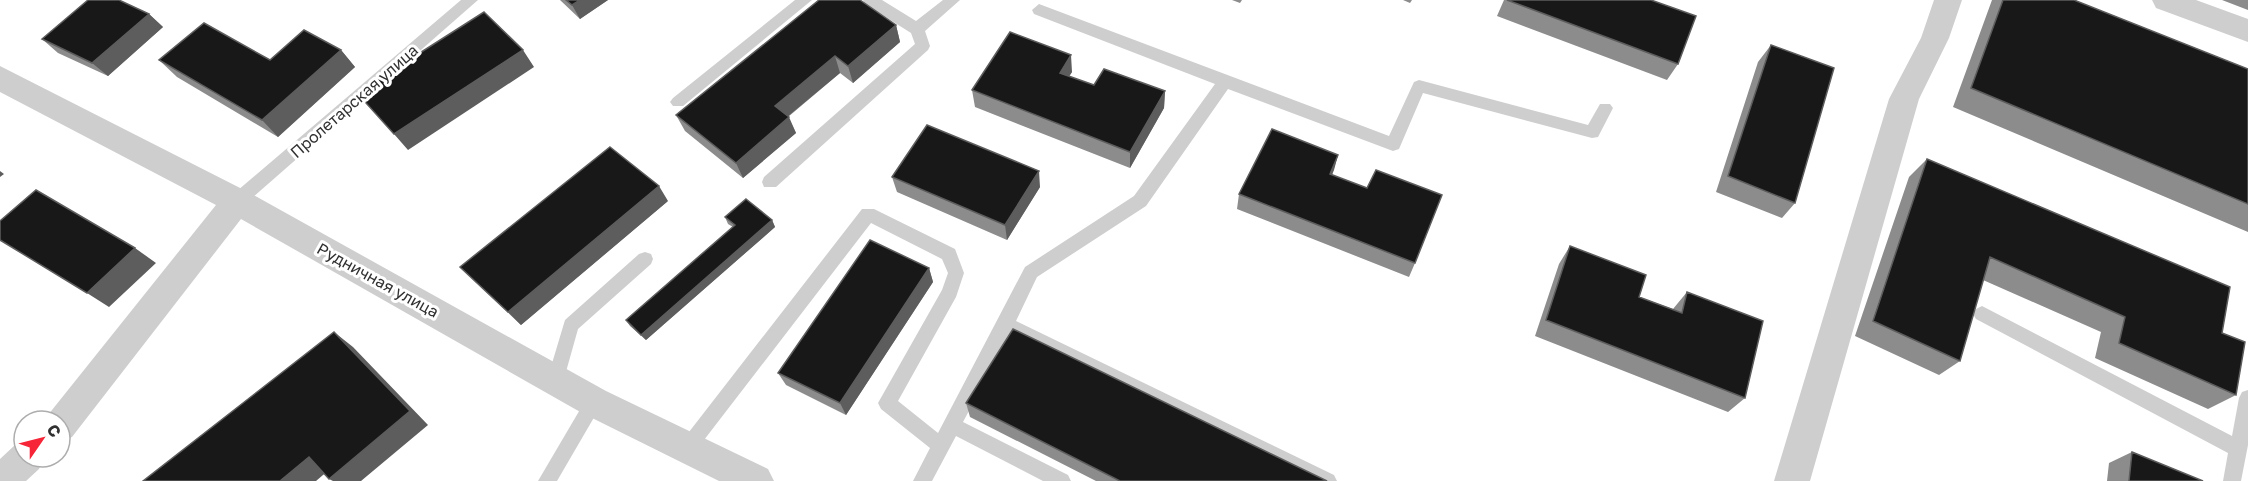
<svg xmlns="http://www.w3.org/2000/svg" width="2248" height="481" font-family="'Golos Text',sans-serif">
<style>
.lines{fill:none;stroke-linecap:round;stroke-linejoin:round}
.lane{fill:#cecece;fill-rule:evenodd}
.street{fill:#cecece;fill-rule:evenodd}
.wall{fill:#8c8c8c}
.shaded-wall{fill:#5d5d5d}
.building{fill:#181818;stroke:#5d5d5d;stroke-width:1.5}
.labels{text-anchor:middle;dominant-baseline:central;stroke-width:6;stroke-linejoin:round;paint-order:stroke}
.street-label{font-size:16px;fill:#313131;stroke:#fff}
</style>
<rect width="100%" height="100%" fill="#fff"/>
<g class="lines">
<path class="lane" d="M461,0H478L243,206H231L229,201L231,196Z
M795,0H812L683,106H673L670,102L673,98Z
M863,0H882L916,21L943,0H960L925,31L930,46L928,50L776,187H764L762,182L764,177L915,44L911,33L865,4Z
M1039,4L1389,136L1414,82L1419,80L1588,125L1600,104H1610L1613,108L1598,137L1592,138L1423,93L1399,149L1393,151L1228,89L1146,206L1037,277L1016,321L1334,475L1337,481H1309L1010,334L963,422L1068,475L1071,481H1043L956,436L932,481H913L930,448L881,409L878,403L942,290L948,273L942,259L871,223L694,453L688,456L682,453L679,447L682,441L862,209H874L955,249L964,273L956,297L898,401L938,433L1025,267L1134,196L1215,84L1034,14L1032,10Z
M645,252L651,254L653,259L651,264L578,329L562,386L556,388L550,386L547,380L565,320L639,254Z
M1982,306L2232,436L2239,398L2242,392L2248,390V445L2241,481H2223L2228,453L1976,319L1973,314L1976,309Z
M594,394L600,396L603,402L557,481H538L588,396Z"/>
<path class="street" d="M1934,0H1962L1949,38L1919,99L1810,481H1774L1889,99L1921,38Z
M2152,0H2196L2248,19V42L2156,8Z
M0,66L248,192L606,391L768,469L774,481H719L582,413L241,219L72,437L60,442V421H45L48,415L216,205L0,92Z
M24,442V457H44L39,469L26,481H0V459L15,445Z"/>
</g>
<path class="wall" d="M560,0H608L580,19Z
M1232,0H1242L1240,3Z
M1403,0H1412L1410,3Z
M1504,0H1651L1678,64L1667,80L1497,16Z
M1992,0H2074L2248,69V232L1953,107Z
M2222,0H2248V10Z
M149,14L163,27L108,76L58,53L42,39Z
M896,25L900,42L853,83L840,73L788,117L796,133L743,178L685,131L676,115Z
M1771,45L1795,203L1782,218L1716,192L1758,62Z
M341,50L355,67L278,137L177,77L159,60H270Z
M1072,72L1069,76L1094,85L1165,91L1164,108L1130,168L975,107L972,90Z
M1338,155L1332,175L1367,188L1415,263L1409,277L1237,209L1239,194Z
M1927,159L2222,333L2236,395L2208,409L2095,358L2101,332L1983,280L1960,361L1939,375L1855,336L1909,177Z
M892,177L1040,187L1007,240L897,192Z
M668,201L521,325L460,267Z
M725,217L772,220L775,227L646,340L630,326L626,320L733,227L728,224Z
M1570,246L1639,297L1673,309L1687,292L1745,398L1728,412L1535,336L1559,264Z
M929,268L933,282L846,415L786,385L778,373Z
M966,403L1327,481H1096L970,417Z
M2132,452L2203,481H2107L2109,463Z"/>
<path class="shaded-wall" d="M580,0H608L580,19L572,5Z
M149,14L163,27L108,76L92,63Z
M896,25L900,42L853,83L848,66Z
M341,50L355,67L278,137L262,120Z
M523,50L534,67L408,150L394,134Z
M1071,55L1072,72L1061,89L1060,73Z
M835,56L840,73L781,122L775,106Z
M1165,91L1164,108L1130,168V152Z
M789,117L796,133L743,178L736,163Z
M1338,155L1334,170L1326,189L1330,174Z
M0,171L4,174L0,177Z
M1039,171L1040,187L1007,240L1005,225Z
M659,186L668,201L521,325L508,312Z
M772,220L775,227L646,340L641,335Z
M135,248L156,263L109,307L87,293Z
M929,268L933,282L846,415L840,403Z
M334,332L353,347L428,425L361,481H333L329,479Z
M309,457L330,469L316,481H280Z"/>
<path class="building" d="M88,0H119L149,14L92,63L42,39Z
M566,0H580L572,5Z
M819,0H860L896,25L848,66L835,56L775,106L789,117L736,163L676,115Z
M1507,0H1651L1696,16L1678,64Z
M2003,0H2074L2248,69V204L1971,88Z
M484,12L523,50L394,134L357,93Z
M204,23L270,60L304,30L341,50L262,120L159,60Z
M1010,32L1071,55L1060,73L1094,85L1104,69L1165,91L1130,152L972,90Z
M1771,45L1834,68L1795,203L1728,176Z
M927,125L1039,171L1005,225L892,177Z
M1272,129L1338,155L1330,174L1367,188L1376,170L1442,195L1415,263L1239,194Z
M610,147L659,186L508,312L460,267Z
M1927,159L2230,287L2222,333L2245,342L2236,395L2119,343L2125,317L1990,257L1960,361L1873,321Z
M36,190L135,248L87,293L0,240V221Z
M746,199L772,220L641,335L626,320L735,225L725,217Z
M870,240L929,268L840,403L778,373Z
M1570,246L1646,275L1639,297L1682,313L1687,292L1763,321L1745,398L1546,320Z
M1013,329L1327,481H1120L966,403Z
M334,332L410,411L329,479L309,457L280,481H143Z
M2132,452L2203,481H2129Z"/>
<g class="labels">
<g class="street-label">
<text transform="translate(354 101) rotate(-41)">Пролетарская улица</text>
<text transform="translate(378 280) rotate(29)">Рудничная улица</text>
</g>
</g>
<g transform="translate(42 439) rotate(55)"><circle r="28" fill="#ffffff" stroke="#adadad" stroke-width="1.5"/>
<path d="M0-4.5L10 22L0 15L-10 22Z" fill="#f62537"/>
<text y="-9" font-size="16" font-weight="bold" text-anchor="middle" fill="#313131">С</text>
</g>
</svg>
